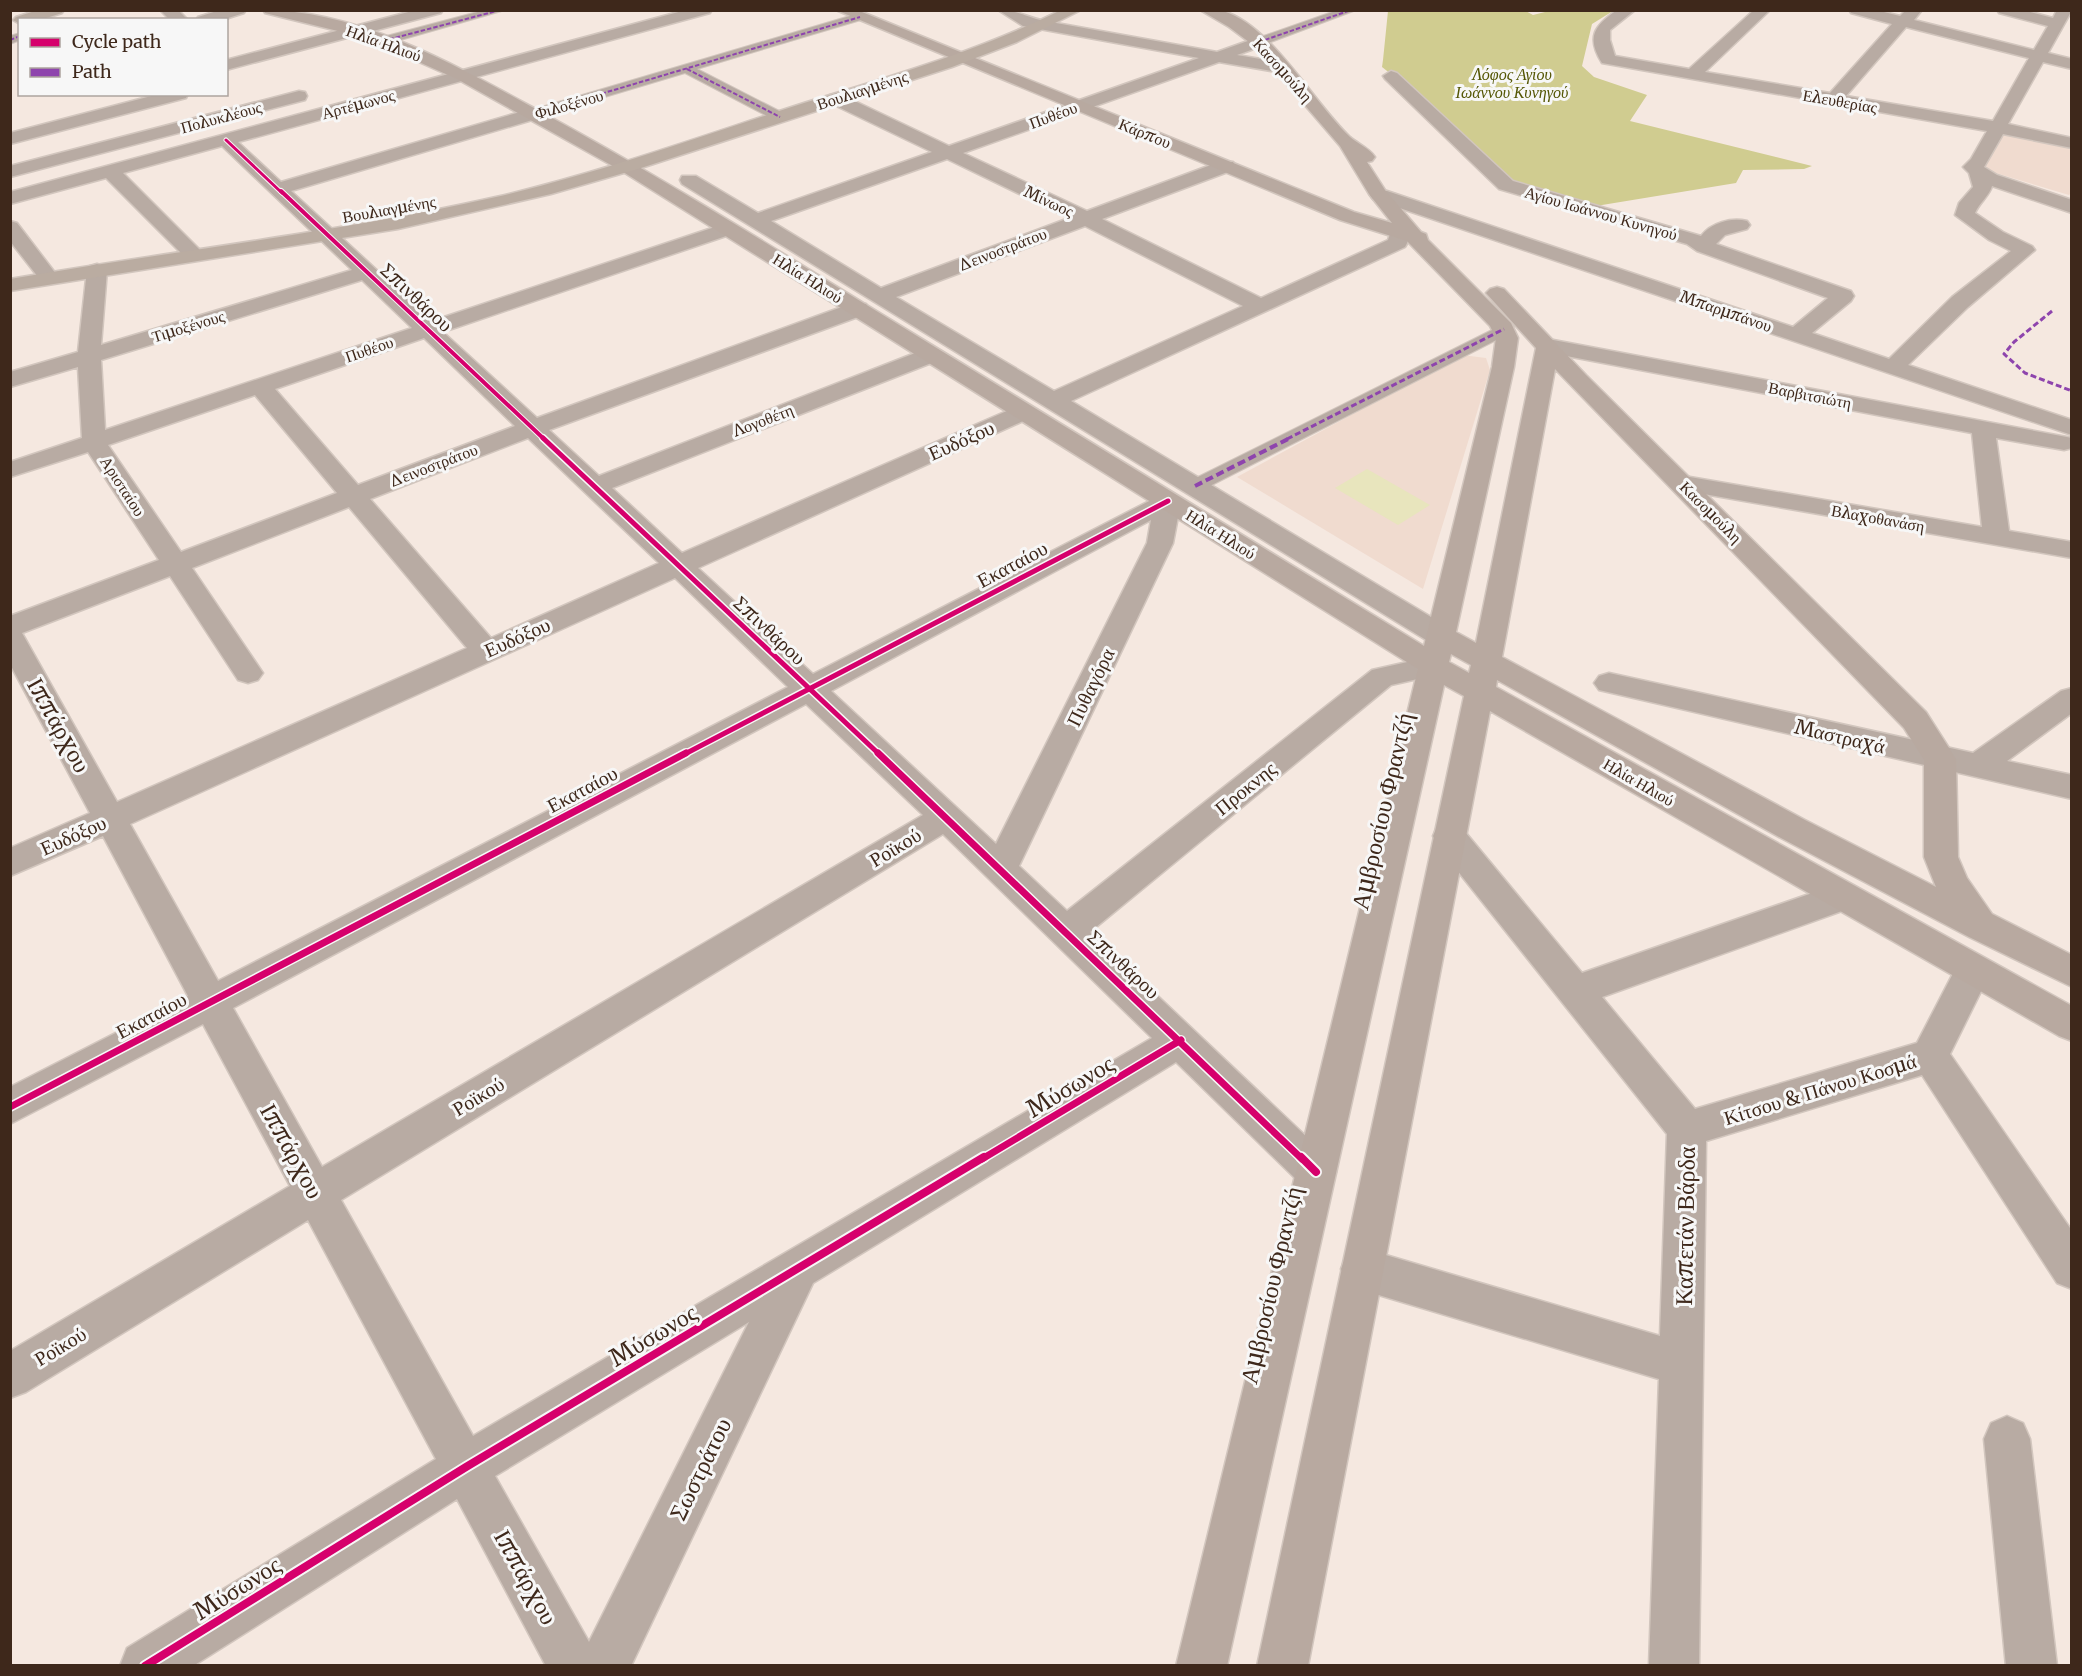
<svg xmlns="http://www.w3.org/2000/svg" width="2082" height="1676" font-family="Merriweather,serif">
<style>
.built{fill:#f0dbcf}
.green{fill:#e8e5bd}
.forest{fill:#d0cc90}
.lines{fill:none;stroke-linecap:round;stroke-linejoin:round}
.pedestrian-casing{stroke:#d2c6be;stroke-width:2}
.minor-casing{stroke:#d2c6be;stroke-width:3}
.secondary-casing{stroke:#d2c6be;stroke-width:3}
.primary-casing{stroke:#d2c6be;stroke-width:3}
.pedestrian{fill:#b8aba3;fill-rule:evenodd}
.minor{fill:#b8aba3;fill-rule:evenodd}
.secondary{fill:#b8a9a0;fill-rule:evenodd}
.primary{fill:#baaca1;fill-rule:evenodd}
.quiet-far2{stroke:#8e44ad;stroke-width:2;stroke-dasharray:4.5 2;stroke-linecap:butt}
.quiet-far1{stroke:#8e44ad;stroke-width:3;stroke-dasharray:6 3;stroke-linecap:butt}
.quiet{stroke:#8e44ad;stroke-width:4;stroke-dasharray:8 4;stroke-linecap:butt}
.cycleway-far4-casing{stroke:#f7f7f7;stroke-width:5}
.cycleway-far3-casing{stroke:#f7f7f7;stroke-width:6}
.cycleway-far2-casing{stroke:#f7f7f7;stroke-width:8}
.cycleway-far1-casing{stroke:#f7f7f7;stroke-width:10}
.cycleway-casing{stroke:#f7f7f7;stroke-width:12}
.cycleway-far4{stroke:#d6006c;stroke-width:3}
.cycleway-far3{stroke:#d6006c;stroke-width:4}
.cycleway-far2{stroke:#d6006c;stroke-width:5}
.cycleway-far1{stroke:#d6006c;stroke-width:7}
.cycleway{stroke:#d6006c;stroke-width:8}
.labels{text-anchor:middle;dominant-baseline:central;stroke-width:6;stroke-linejoin:round;paint-order:stroke}
.far-street-label{font-size:16px;fill:#3e281b;stroke:#f7f7f7}
.far-park-label{font-size:16px;font-style:italic;fill:#545604;stroke:#f7f7f7}
.street-label{font-size:20px;fill:#3e281b;stroke:#f7f7f7}
.near-street-label{font-size:24px;fill:#3e281b;stroke:#f7f7f7}
</style>
<rect width="100%" height="100%" fill="#f5e8e0"/>
<path class="built" d="M2004,133L2071,148V193L2069,195L1979,168Z
M1462,355L1486,358L1490,370L1423,589L1237,477Z"/>
<path class="green" d="M1367,469L1430,505L1398,525L1335,488Z"/>
<path class="forest" d="M1524,10L1533,15L1549,11H1613L1592,24L1582,66L1594,77L1647,95L1630,121L1812,166L1804,169L1743,170L1736,183L1596,206L1511,182L1420,97L1382,67L1383,60L1388,11Z"/>
<g class="lines">
<defs>
<path id="pedestrian" d="M485,10H505L383,45L377,41L379,38Z
M1338,10H1356L1263,45H1255L1253,42L1255,39Z
M860,13L864,15V19L697,69L785,114L787,117L785,120H775L685,73L538,117L533,118L526,114L528,111Z
M20,33V40L10,44V36Z
M1504,324L1510,325L1512,329L1510,333L1202,490H1188L1185,486L1188,482Z"/>
<path id="minor" d="M160,10H178L188,20H170Z
M220,10H246L244,13L222,20H196L198,17Z
M416,10H443L441,13L226,70V60Z
M686,10H712L710,13L238,142L281,182L527,110H539L542,114L539,118L291,191L432,321L721,225H735L738,229L735,233L443,332L537,418L850,304L858,303L866,304L869,309L866,314L549,430L599,476L923,350L931,348L939,350L942,355L939,360L612,488L682,553L1016,407L1024,405L1032,407L1036,412L1032,417L698,568L813,674L1159,496L1168,493L1177,496L1181,501L1173,543L1019,866L1067,911L1372,670L1434,656L1444,659L1449,666L1444,673L1391,685L1090,932L1330,1159L1336,1172L1330,1185L1316,1191L1302,1185L1176,1062L813,1283L631,1666H546L457,1499L193,1666H120L127,1648L436,1459L308,1220L26,1392L10,1398V1351L290,1186L203,1024L10,1124V1087L188,996L103,836L10,876V848L90,813L10,664V616L159,560L88,452L10,477V462L82,438L78,367L10,387V372L78,352L87,270L90,266L97,264L104,266L107,270L101,345L352,270L222,146L123,173L201,251L204,255L201,259H187L106,178L10,204V192ZM362,280L412,328L105,430L101,360ZM424,338L515,426L358,485L275,389ZM255,395L337,493L181,552L108,445ZM528,438L659,563L491,638L370,499ZM349,507L467,648L117,802L22,633L170,576L238,680L248,683L258,680L263,673L192,568ZM1151,520L1147,543L996,844L831,691ZM675,578L788,687L218,981L130,824ZM806,704L923,815L322,1167L233,1008ZM943,834L1152,1038L473,1436L341,1200ZM749,1322L589,1642L495,1476Z
M998,10C1019,10 1025,17 1045,21L1217,52L1259,37L1265,39L1267,42L1265,45L1237,55L1283,63L1291,68L1283,73L1219,62L963,153L1087,211L1219,162H1233L1235,166L1233,170L1102,219L1261,298L1388,240L1392,228H1406C1410,234 1409,241 1405,247L1071,401L1451,629L1455,636L1451,643L1441,646L1431,643L682,184L680,180L682,176H696L758,213L932,152L830,103L828,99L830,95H842L949,146L1199,58L1023,26ZM947,159L1069,218L881,288L771,221ZM1085,226L1243,306L1054,391L896,297Z
M1617,10H1635L1610,30V40L1615,56L1689,69L1754,10H1770L1705,72L1830,93L1892,24L1851,13L1849,10H1876L1900,16L1906,10H1922L1914,20L2034,50L2048,26L1999,13L1997,10H2023L2053,18L2057,10H2072L2048,53L2072,59V69L2043,62L2008,124L2072,138V148L2003,134L1984,167L1997,175L2072,200V213L1992,186C1990,195 1979,203 1975,213L2003,232L2032,246L2035,250L1968,307L1908,365L2072,420V435L1373,199L1370,195L1373,191H1387L1793,327L1828,298L1697,251L1687,244L1499,189L1385,79L1383,76L1391,71L1397,73L1513,181L1701,236C1711,223 1731,217 1747,221L1750,225L1747,229L1725,235L1716,244L1851,291L1854,296L1851,301L1812,333L1889,359L1952,297L2011,251L1989,240L1955,215L1959,203L1973,187L1969,173L1963,167L1971,159L1987,131L1602,63C1586,37 1594,26 1617,10ZM1906,27L2029,58L1993,121L1846,96Z
M299,91L305,92L307,96L305,100L10,177V166Z
M159,94H188L186,98L10,144V133Z
M10,221L17,223L56,274L59,278L56,282L49,284L42,282L10,241Z
M1548,339L2072,438V448L2064,450L1996,438L2009,531L2072,542V558L1675,489L1671,484L1675,479L1684,476L1982,527L1972,433L1540,351L1537,346L1540,341Z
M1609,673L1973,753L2061,691L2072,688V713L2007,761L2072,775V799L1599,690L1594,683L1599,676Z
M1449,823L1461,827L1582,973L1841,883L1853,887L1858,897L1853,907L1602,997L1695,1109L1917,1043L1960,960L1973,956L1986,960L1991,971L1950,1054L2072,1231V1289L2057,1283L1922,1075L1706,1141L1699,1666H1649L1659,1379L1362,1290L1347,1284L1341,1269L1347,1254L1362,1248L1660,1336L1667,1134L1437,845L1433,836L1437,827Z
M2007,1416L2023,1423L2030,1439L2057,1666H2006L1984,1439L1991,1423Z"/>
<path id="secondary" d="M263,10C360,10 459,67 543,113C652,172 758,238 865,304C1051,418 1237,532 1424,646L1492,367L1496,338L1490,326L1407,241L1340,220L836,10H857L1354,212L1392,223L1369,194L1340,146L1253,45L1229,27L1200,10C1207,10 1216,9 1223,11C1271,25 1314,103 1350,137C1358,144 1369,148 1375,157L1372,161L1367,162L1385,190L1421,232L1426,234L1428,240L1511,323L1518,338L1514,367L1456,632L1476,643L1536,348L1486,293L1490,289L1497,287L1504,289L1586,375L1926,712L1956,759L1958,857L1967,878L1992,914L2072,955V987L1969,937L1781,838L1497,680L1496,687L2072,1006V1041L2059,1036L1490,711L1308,1666H1257L1464,696L1444,685L1227,1666H1176L1418,669L620,170L457,79L401,54L350,34L265,13ZM1555,369L1904,728L1924,760V857L1936,887L1805,820L1502,657ZM1451,654L1471,665L1469,673L1449,662Z"/>
<path id="primary" d="M38,10H64L62,13L40,20H20V24L13,20L16,17Z
M1061,10H1081L1017,42L952,67L641,168L551,194L398,229L10,291V279C172,251 336,233 496,197C600,173 702,136 804,103C891,76 979,51 1061,10Z"/>
</defs>
<use href="#pedestrian" class="pedestrian-casing"/>
<use href="#minor" class="minor-casing"/>
<use href="#secondary" class="secondary-casing"/>
<use href="#primary" class="primary-casing"/>
<use href="#pedestrian" class="pedestrian"/>
<use href="#minor" class="minor"/>
<use href="#secondary" class="secondary"/>
<use href="#primary" class="primary"/>
<path class="quiet-far2" d="M10,40L20,36
M383,41L500,10
M1259,42L1351,10
M687,69L780,117
M533,114L860,17"/>
<path class="quiet-far1" d="M2052,311L2014,342L2004,354L2025,373L2072,391
M1287,439L1504,329"/>
<path class="quiet" d="M1195,486L1290,438"/>
<defs>
<path id="cycleway-far4" d="M226,140L282,193"/>
<path id="cycleway-far3" d="M281,191L544,439"/>
<path id="cycleway-far2" d="M543,438L880,755
M683,755L1168,501"/>
<path id="cycleway-far1" d="M878,753L1302,1159
M10,1107L686,753
M982,1159L1181,1040"/>
<path id="cycleway" d="M1301,1157L1316,1172
M145,1666L466,1467L984,1157"/>
</defs>
<use href="#cycleway-far4" class="cycleway-far4-casing"/>
<use href="#cycleway-far3" class="cycleway-far3-casing"/>
<use href="#cycleway-far2" class="cycleway-far2-casing"/>
<use href="#cycleway-far1" class="cycleway-far1-casing"/>
<use href="#cycleway" class="cycleway-casing"/>
<use href="#cycleway-far4" class="cycleway-far4"/>
<use href="#cycleway-far3" class="cycleway-far3"/>
<use href="#cycleway-far2" class="cycleway-far2"/>
<use href="#cycleway-far1" class="cycleway-far1"/>
<use href="#cycleway" class="cycleway"/>
</g>
<g class="labels">
<g class="far-street-label">
<text transform="translate(384 43) rotate(20)">Ηλία Ηλιού</text>
<text transform="translate(1283 70) rotate(48)">Κασομούλη</text>
<text transform="translate(862 90) rotate(-18)">Βουλιαγμένης</text>
<text transform="translate(1840 101) rotate(10)">Ελευθερίας</text>
<text transform="translate(358 104) rotate(-15)">Αρτέμωνος</text>
<text transform="translate(569 104) rotate(-16)">Φιλοξένου</text>
<text transform="translate(1053 115) rotate(-20)">Πυθέου</text>
<text transform="translate(221 117) rotate(-15)">Πολυκλέους</text>
<text transform="translate(1145 133) rotate(22)">Κάρπου</text>
<text transform="translate(1049 201) rotate(25)">Μίνωος</text>
<text transform="translate(389 209) rotate(-10)">Βουλιαγμένης</text>
<text transform="translate(1601 213) rotate(16)">Αγίου Ιωάννου Κυνηγού</text>
<text transform="translate(1002 249) rotate(-21)">Δεινοστράτου</text>
<text transform="translate(808 278) rotate(32)">Ηλία Ηλιού</text>
<text transform="translate(1726 311) rotate(19)">Μπαρμπάνου</text>
<text transform="translate(188 326) rotate(-17)">Τιμοξένους</text>
<text transform="translate(369 349) rotate(-19)">Πυθέου</text>
<text transform="translate(1810 395) rotate(11)">Βαρβιτσιώτη</text>
<text transform="translate(763 420) rotate(-21)">Λογοθέτη</text>
<text transform="translate(433 465) rotate(-21)">Δεινοστράτου</text>
<text transform="translate(123 486) rotate(57)">Αρισταίου</text>
<text transform="translate(1711 512) rotate(45)">Κασομούλη</text>
<text transform="translate(1878 518) rotate(10)">Βλαχοθανάση</text>
<text transform="translate(1221 534) rotate(32)">Ηλία Ηλιού</text>
<text transform="translate(1639 782) rotate(30)">Ηλία Ηλιού</text>
</g>
<g class="far-park-label">
<text x="1512" y="74">Λόφος Αγίου<tspan x="1512" dy="18">Ιωάννου Κυνηγού</tspan></text>
</g>
<g class="street-label">
<text transform="translate(417 297) rotate(43)">Σπινθάρου</text>
<text transform="translate(961 440) rotate(-24)">Ευδόξου</text>
<text transform="translate(1012 564) rotate(-28)">Εκαταίου</text>
<text transform="translate(770 630) rotate(43)">Σπινθάρου</text>
<text transform="translate(517 637) rotate(-24)">Ευδόξου</text>
<text transform="translate(1090 687) rotate(-64)">Πυθαγόρα</text>
<text transform="translate(1840 736) rotate(13)">Μαστραχά</text>
<text transform="translate(1245 788) rotate(-39)">Προκνης</text>
<text transform="translate(582 789) rotate(-28)">Εκαταίου</text>
<text transform="translate(73 835) rotate(-24)">Ευδόξου</text>
<text transform="translate(895 847) rotate(-31)">Ροϊκού</text>
<text transform="translate(1124 964) rotate(43)">Σπινθάρου</text>
<text transform="translate(151 1015) rotate(-28)">Εκαταίου</text>
<text transform="translate(1820 1089) rotate(-17)">Κίτσου &amp; Πάνου Κοσμά</text>
<text transform="translate(478 1096) rotate(-31)">Ροϊκού</text>
<text transform="translate(60 1346) rotate(-31)">Ροϊκού</text>
</g>
<g class="near-street-label">
<text transform="translate(59 725) rotate(61)">Ιππάρχου</text>
<text transform="translate(1382 811) rotate(-77)">Αμβροσίου Φραντζή</text>
<text transform="translate(1070 1086) rotate(-31)">Μύσωνος</text>
<text transform="translate(292 1151) rotate(61)">Ιππάρχου</text>
<text transform="translate(1685 1226) rotate(-89)">Καπετάν Βάρδα</text>
<text transform="translate(1271 1285) rotate(-77)">Αμβροσίου Φραντζή</text>
<text transform="translate(653 1335) rotate(-31)">Μύσωνος</text>
<text transform="translate(700 1469) rotate(-64)">Σωστράτου</text>
<text transform="translate(526 1577) rotate(61)">Ιππάρχου</text>
<text transform="translate(237 1588) rotate(-32)">Μύσωνος</text>
</g>
</g>
<rect width="2082" height="1676" fill="none" stroke="#3e281b" stroke-width="24"/>
<rect x="18" y="18" width="210" height="78" fill="#f7f7f7" stroke="#ada49f" stroke-width="1.5"/>
<rect x="30" y="38" width="30" height="9" fill="#d6006c" stroke="#ada49f" stroke-width="1.5"/>
<text x="72" y="48" font-size="18" fill="#3e281b">Cycle path</text>
<rect x="30" y="68" width="30" height="9" fill="#8e44ad" stroke="#ada49f" stroke-width="1.5"/>
<text x="72" y="78" font-size="18" fill="#3e281b">Path</text>
</svg>
